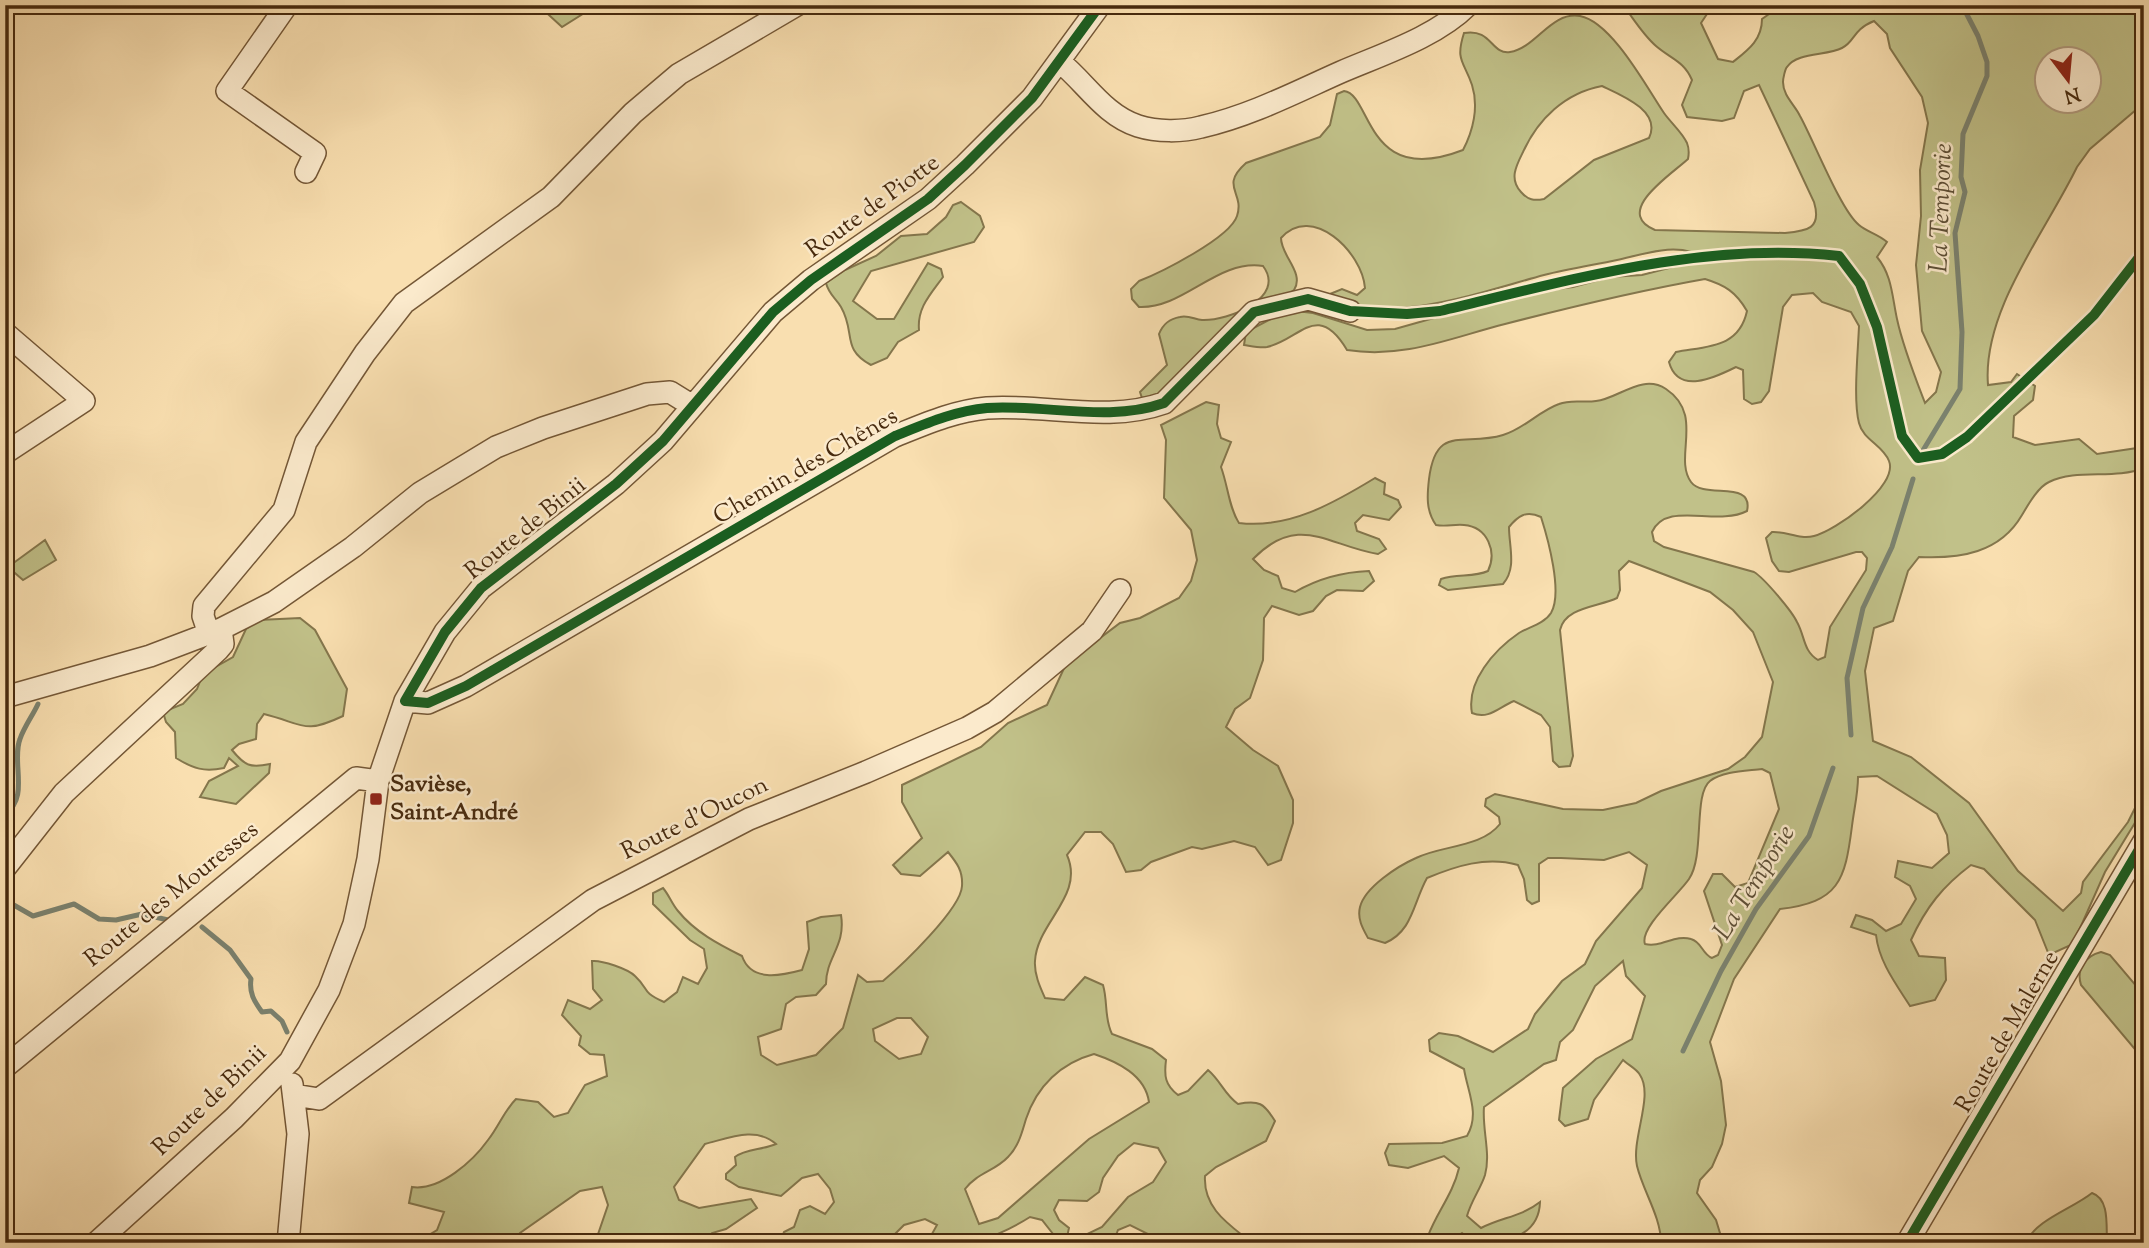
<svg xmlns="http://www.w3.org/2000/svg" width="2149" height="1248" font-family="'Sorts Mill Goudy',serif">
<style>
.green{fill:#c1c189;stroke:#84764c;stroke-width:2;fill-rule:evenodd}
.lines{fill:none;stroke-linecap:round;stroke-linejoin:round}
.stream{stroke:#7b826f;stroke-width:5}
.minor-casing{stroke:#745736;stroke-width:24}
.minor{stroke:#fbeacc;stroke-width:21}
.cycleway-casing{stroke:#fbeacc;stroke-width:15}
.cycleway{stroke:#1b5e20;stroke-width:10}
.poi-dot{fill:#8f2418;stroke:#fbeacc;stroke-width:2.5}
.labels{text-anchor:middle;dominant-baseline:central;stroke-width:5;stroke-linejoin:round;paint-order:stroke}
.street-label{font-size:24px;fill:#472a0e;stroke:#fbeacc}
.poi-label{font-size:24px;font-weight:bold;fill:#472a0e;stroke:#fbeacc;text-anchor:start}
.water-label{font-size:26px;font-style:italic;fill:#5d4e36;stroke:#fbeacc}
</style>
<rect width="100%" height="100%" fill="#f9dfb0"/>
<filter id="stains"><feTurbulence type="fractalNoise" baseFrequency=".00286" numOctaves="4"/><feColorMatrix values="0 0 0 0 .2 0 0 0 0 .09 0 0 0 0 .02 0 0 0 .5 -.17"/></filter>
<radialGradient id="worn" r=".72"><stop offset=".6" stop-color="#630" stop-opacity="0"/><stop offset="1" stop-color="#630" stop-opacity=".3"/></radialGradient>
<path class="green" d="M538,5H597L562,27Z
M1623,5H1726L1707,14L1701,23L1718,59L1733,62C1748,50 1762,40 1762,19L1782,5H2144V103L2090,149L2077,167C2045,233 1982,311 1988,385L2011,382L2017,374L2035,386L2033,400L2014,416L2013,437L2035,445L2079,439L2097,454L2144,447V468C2114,480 2077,468 2049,482C2038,487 2028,505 2022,515C2000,553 1960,559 1919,557L1908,571L1893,621L1874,628L1865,671L1873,741L1911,757L1969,803L2018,871L2063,911L2081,893L2083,882L2128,822L2144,790V808L2105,872L2073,944L2049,955L2035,920L1984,869L1971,865C1943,886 1926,907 1911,940L1919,956L1945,958L1946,980L1935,1000L1910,1006C1896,984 1879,962 1876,935L1851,927L1856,915L1872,920L1886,931L1901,924L1916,899L1910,886L1895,877L1898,861L1932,868L1949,853L1947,835L1937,814L1877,776L1858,777C1858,794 1854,809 1852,826C1845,881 1839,902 1780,909L1734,979L1710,1042L1721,1081L1726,1125L1722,1144L1712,1167L1700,1180L1697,1193L1716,1220L1723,1243H1661C1661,1217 1643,1191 1637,1166C1631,1139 1654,1096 1640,1075C1637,1069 1628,1065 1623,1060L1594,1100L1588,1119L1565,1126L1559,1120L1563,1088L1596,1059L1632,1039L1645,996L1626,976L1623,961L1595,986L1573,1030L1560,1042L1556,1060L1544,1064L1484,1107C1482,1130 1491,1153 1485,1175C1481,1188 1471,1201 1467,1216L1481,1228C1502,1217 1521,1217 1540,1202C1539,1238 1503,1243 1474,1243L1462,1233L1448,1243H1431L1428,1236C1437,1212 1453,1194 1459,1168L1444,1156L1408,1168L1389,1165L1385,1153L1389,1144L1442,1143L1467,1136C1480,1114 1468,1093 1464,1069L1430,1051L1429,1040L1439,1033L1458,1036L1493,1052L1528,1029L1535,1014L1562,981L1585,964L1596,941L1642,888L1647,865L1629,852L1604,860L1561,858H1548L1539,864V901L1532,904L1527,900L1524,879L1518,865C1486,856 1456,866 1427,878C1413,903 1413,931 1385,943L1368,938C1363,929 1357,919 1360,907C1365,887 1398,866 1416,858C1442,845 1481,848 1500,824L1499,817L1485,806L1486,799L1495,794L1563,809L1603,810L1636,803L1661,791L1728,769L1745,757L1762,737L1773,682L1753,632L1733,610L1710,592L1629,561L1619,571L1620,590L1617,598C1598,607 1565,607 1560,630L1573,756L1570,766L1559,767L1553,761L1550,727L1541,715L1514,701C1499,707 1489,720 1472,713C1466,682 1494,650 1519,633C1529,627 1544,624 1551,613C1563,593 1548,539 1541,517C1526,510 1518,516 1509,527C1509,547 1517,568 1503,584L1448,590L1439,585L1441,579C1457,573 1473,578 1488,571C1497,552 1488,527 1464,525C1454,524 1446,527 1436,525C1426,511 1427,496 1429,479C1436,423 1464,447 1503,435C1524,429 1539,411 1559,404C1571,399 1583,403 1596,401C1618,399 1642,373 1666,389C1705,415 1673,457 1691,482C1704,500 1754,479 1747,511C1716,527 1667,500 1652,532L1654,541L1664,547L1754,572C1764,578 1792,611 1797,622C1805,636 1803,651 1818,660L1825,657L1830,627L1866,570L1867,558L1862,552H1856L1789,572L1779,571L1772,561L1766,538L1772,532C1787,531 1799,540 1814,536C1835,531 1899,486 1889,461C1883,445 1863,440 1859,423C1853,400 1858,352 1859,326L1851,312L1822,302L1813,293L1792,295L1783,307L1769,391L1761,402L1752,404L1744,399L1743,370L1736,367C1714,378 1678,395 1669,362L1676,352C1708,346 1739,348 1747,311C1736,292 1725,285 1705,279C1637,291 1571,307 1505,324C1450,338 1404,359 1347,350C1317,300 1300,340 1267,347C1260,348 1251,346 1244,345L1246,332L1288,310L1313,313L1367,330L1395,329L1519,294L1573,287L1610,277L1642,275L1680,265L1691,252C1668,245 1640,255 1617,260C1593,265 1568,269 1544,275C1474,294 1402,322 1330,301V294L1342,289L1357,295L1365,288C1362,252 1312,203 1281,238C1281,256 1305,273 1294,290L1158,395L1142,398L1140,392L1167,365L1159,334C1163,324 1169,319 1180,317C1188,315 1194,319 1202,320C1228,321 1287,298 1263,266C1217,259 1184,309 1139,307L1132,299L1131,289L1139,281C1160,273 1230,238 1237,216C1245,192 1219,187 1246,163L1320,137L1330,125L1337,94L1344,91C1372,94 1365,188 1463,150C1473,131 1479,107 1472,85C1464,61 1455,61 1464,33C1492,28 1491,55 1510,52C1536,48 1551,11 1580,16C1612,22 1647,88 1664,113C1671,123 1682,132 1687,143C1689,148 1689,154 1688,159C1672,174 1612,212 1655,230L1785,233C1807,231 1822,229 1814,202L1759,85L1744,91L1734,118L1722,121L1687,117L1682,105L1692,80C1684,61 1671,59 1656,46C1643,35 1633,18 1623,5ZM1874,21L1887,34L1890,48L1922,97L1928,123L1920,170L1921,216L1916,265L1922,331L1941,372L1936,392L1925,403C1915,377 1903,347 1897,319C1892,296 1892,275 1877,257L1887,242C1878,234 1867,232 1859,225C1841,211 1813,139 1800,116C1795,105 1783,96 1783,82C1783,79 1785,69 1787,67C1797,52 1827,56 1842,48C1855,42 1852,30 1874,21ZM2048,60H2090V102H2048ZM1602,86C1621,95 1662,111 1649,138L1594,160L1544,199C1534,201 1528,200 1521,192C1509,179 1516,166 1523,152C1538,119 1565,93 1602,86ZM1762,769L1770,773L1779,809L1748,883L1735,887L1722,874H1713L1704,891L1722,945L1718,955L1712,958C1702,954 1702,942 1691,939C1675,934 1661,948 1645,944C1639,928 1679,894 1689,879C1705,856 1693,794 1710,781C1723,771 1747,771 1762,769Z
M961,202L980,216L984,227L974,242L871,271L853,301L877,319H894L928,263L941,269L943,277C930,295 917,308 919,330L898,342L887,358L871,365C841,349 856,333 841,307C836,298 829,295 826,283L845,270L876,256L901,236L927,234L946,217L953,205Z
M1206,402L1219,405L1217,424L1221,438L1231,442L1221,467C1228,486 1229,508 1239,523C1289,529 1334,503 1375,478L1385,483L1384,494L1398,500L1401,507L1389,520L1363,515L1355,523L1357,531L1379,539L1386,549L1378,554C1328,546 1299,512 1253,559L1264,570L1278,576L1282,588L1295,592C1319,578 1342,572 1369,571L1374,581L1363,591L1337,590L1326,596L1313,611L1299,615L1272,606L1264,618L1263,660L1250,698L1235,709L1226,727L1253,750L1278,766L1293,800V823L1281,860L1268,865L1255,847L1234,841L1202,849L1192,847L1151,862L1141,870L1126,872L1113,844L1101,832H1085L1067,855C1085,896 1037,922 1035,961C1034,974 1040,987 1045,998L1064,1000L1085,977L1103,985C1108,1002 1104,1018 1112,1034L1152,1049L1166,1060C1164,1076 1165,1085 1178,1095L1188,1091L1208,1070C1221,1081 1224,1094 1238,1104C1259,1100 1264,1103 1275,1121L1266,1141L1216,1167L1205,1176C1203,1209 1230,1225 1252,1243H1156L1148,1234L1130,1225L1118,1230L1113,1243H1078L1083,1236L1102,1227L1128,1197L1153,1182L1166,1162L1158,1148L1134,1143L1118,1156L1103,1178L1099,1192L1087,1201L1059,1200L1054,1210L1059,1220L1069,1228L1067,1237L1057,1239L1042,1220L1030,1217C990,1242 973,1243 927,1243L937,1225L925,1219L904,1225L886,1243H780L784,1232L794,1227L800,1210L810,1206L825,1214L834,1202L830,1189L818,1174L802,1178L781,1196L739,1187L726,1179V1174L736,1165L735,1157C745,1149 762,1150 776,1144C756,1126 729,1138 705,1144L674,1187L679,1200L699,1208L751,1199L757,1208L726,1229L712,1233L704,1243H595L608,1205L602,1187L580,1191L520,1233L513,1243H416L437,1230L444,1212L409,1203L412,1187C440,1191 473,1161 488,1140C499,1126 504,1111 516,1099L538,1102L554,1117L568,1113L585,1085L607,1076L604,1055L590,1054L579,1045L581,1036L562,1015L568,1000L590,1009L602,1000L593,989L592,961C602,960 628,969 635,976C650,990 640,991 664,1002L677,992L683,977L698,984L707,968L704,949L690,940L653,904V893L663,888C669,895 672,904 678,911C695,932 718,944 742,956C751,982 780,976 802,970L809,949L807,922L821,917L841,915C846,946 826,957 826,984L816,995L796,997L786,1004L781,1029L758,1037L761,1055L777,1065L816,1055L843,1028L858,975L867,982L883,981C902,965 961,909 962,886C963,871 957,863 948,852L920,876L901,874L893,865L922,838L902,802V785L981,747L1008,723L1047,705L1066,664L1120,623L1140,618L1179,598L1191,581L1197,560L1191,530L1164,498L1166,440L1161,425ZM897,1018H911L928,1037L921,1054L899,1059L875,1041L873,1029ZM1094,1054C1118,1062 1145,1075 1149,1102L1089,1139L998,1218L979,1224L965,1189C977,1173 995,1171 1008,1157C1019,1146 1022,1132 1026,1119C1037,1086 1061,1063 1094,1054Z
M45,540L56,560L23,580L8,567Z
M300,618L315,630L347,689L343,716C303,735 304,724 264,714L257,724L256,739L239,744L232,750C245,766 250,768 270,764L269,773L236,804L200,797L209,781L238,766L229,758L224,768C204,772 194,769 176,758L175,732L166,722L163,712L183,704L197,689L203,674L233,657L246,629L259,620Z
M2101,952L2110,955L2144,995V1060L2081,985C2076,969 2085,956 2101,952Z
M2092,1193C2110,1199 2106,1226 2107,1243H2025C2037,1219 2072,1209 2092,1193Z"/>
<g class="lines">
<path class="stream" d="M1922,452L1960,389L1962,332L1955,233L1965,192L1961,177L1963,134L1987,76V62L1978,36L1962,5
M1851,735L1847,678L1863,608L1892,547L1913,479
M5,814C30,797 11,762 20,739C24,727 33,715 38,704
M5,900L33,916L74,904L99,919L116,920L142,914L168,920
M202,927L230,950L251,979C249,993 254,1001 262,1012L271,1011L282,1021L287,1032
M1683,1051L1721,971L1756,909L1809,836L1833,768"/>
<defs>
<path id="minor" d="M287,5L227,91L315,153L306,172
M1060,62C1086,83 1104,115 1138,126C1157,132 1182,132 1201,127C1250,116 1296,92 1341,72C1383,54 1436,37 1468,5
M5,333L84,401L5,453
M209,634L203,616L204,606L284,510L306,442L365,353L404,303L551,197L633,113L679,74L797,5
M5,697L150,656L221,629L274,602L353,547L420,493L496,447L543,428L647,394L670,392L691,405
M405,701L428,703L466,686L895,436C925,424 954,411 987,408C1046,404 1108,423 1164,403L1254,312L1308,299L1350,311
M5,868L64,793L218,650L223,644L221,629
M5,1067L356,778L378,781
M294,1095L319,1099L593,900L749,819L866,772L967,728L995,712L1092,631L1120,590
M96,1243L234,1118L290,1061L329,990L354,924L368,859L378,781L405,701L445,632L481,588L616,484L663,441L773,312L811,280L928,199L965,165L1032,98L1100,5
M288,1243L298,1134L292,1084
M1907,1243L2144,841"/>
</defs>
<use href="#minor" class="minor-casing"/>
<use href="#minor" class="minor"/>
<defs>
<path id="cycleway" d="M1100,5L1032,98L965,165L928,199L811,280L773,312L663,441L616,484L481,588L445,632L405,701L428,703L466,686L895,436C925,424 954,411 987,408C1046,404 1108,423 1164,403L1254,312L1308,299L1350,311L1407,314L1440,311C1570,280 1704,241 1839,256L1860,284L1877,327L1902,436L1918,458L1942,454L1967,437L2094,315L2144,251
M1907,1243L2144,841"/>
</defs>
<use href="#cycleway" class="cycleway-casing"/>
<use href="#cycleway" class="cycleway"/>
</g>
<rect class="poi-dot" x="369" y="792" width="14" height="14" rx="3.5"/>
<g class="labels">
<g class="street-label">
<text transform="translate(873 207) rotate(-36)">Route de Piotte</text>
<text transform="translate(806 467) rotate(-30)">Chemin des Chênes</text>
<text transform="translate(526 529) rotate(-39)">Route de Binii</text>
<text transform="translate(695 819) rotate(-26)">Route d'Oucon</text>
<text transform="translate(172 895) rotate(-39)">Route des Mouresses</text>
<text transform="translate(2008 1032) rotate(-60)">Route de Malerne</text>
<text transform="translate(210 1101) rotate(-44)">Route de Binii</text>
</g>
<g class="poi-label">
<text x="390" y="785">Savièse,<tspan x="390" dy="28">Saint-André</tspan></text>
</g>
<g class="water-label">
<text transform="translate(1942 208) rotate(-88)">La Temporie</text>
<text transform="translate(1755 883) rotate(-58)">La Temporie</text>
</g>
</g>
<rect width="2149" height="1248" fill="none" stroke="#f9dfb0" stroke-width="28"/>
<rect x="7" y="7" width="2135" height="1234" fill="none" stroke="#472a0e" stroke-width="3.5"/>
<rect x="14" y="14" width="2121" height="1220" fill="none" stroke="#472a0e" stroke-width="2"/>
<g transform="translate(2068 80) rotate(164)"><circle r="33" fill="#fbeacc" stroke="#b39d80" stroke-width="2"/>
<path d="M0-5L12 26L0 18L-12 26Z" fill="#8f2418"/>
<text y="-10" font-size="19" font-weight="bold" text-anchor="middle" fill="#472a0e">N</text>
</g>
<rect width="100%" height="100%" filter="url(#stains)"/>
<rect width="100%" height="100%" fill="url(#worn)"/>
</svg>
